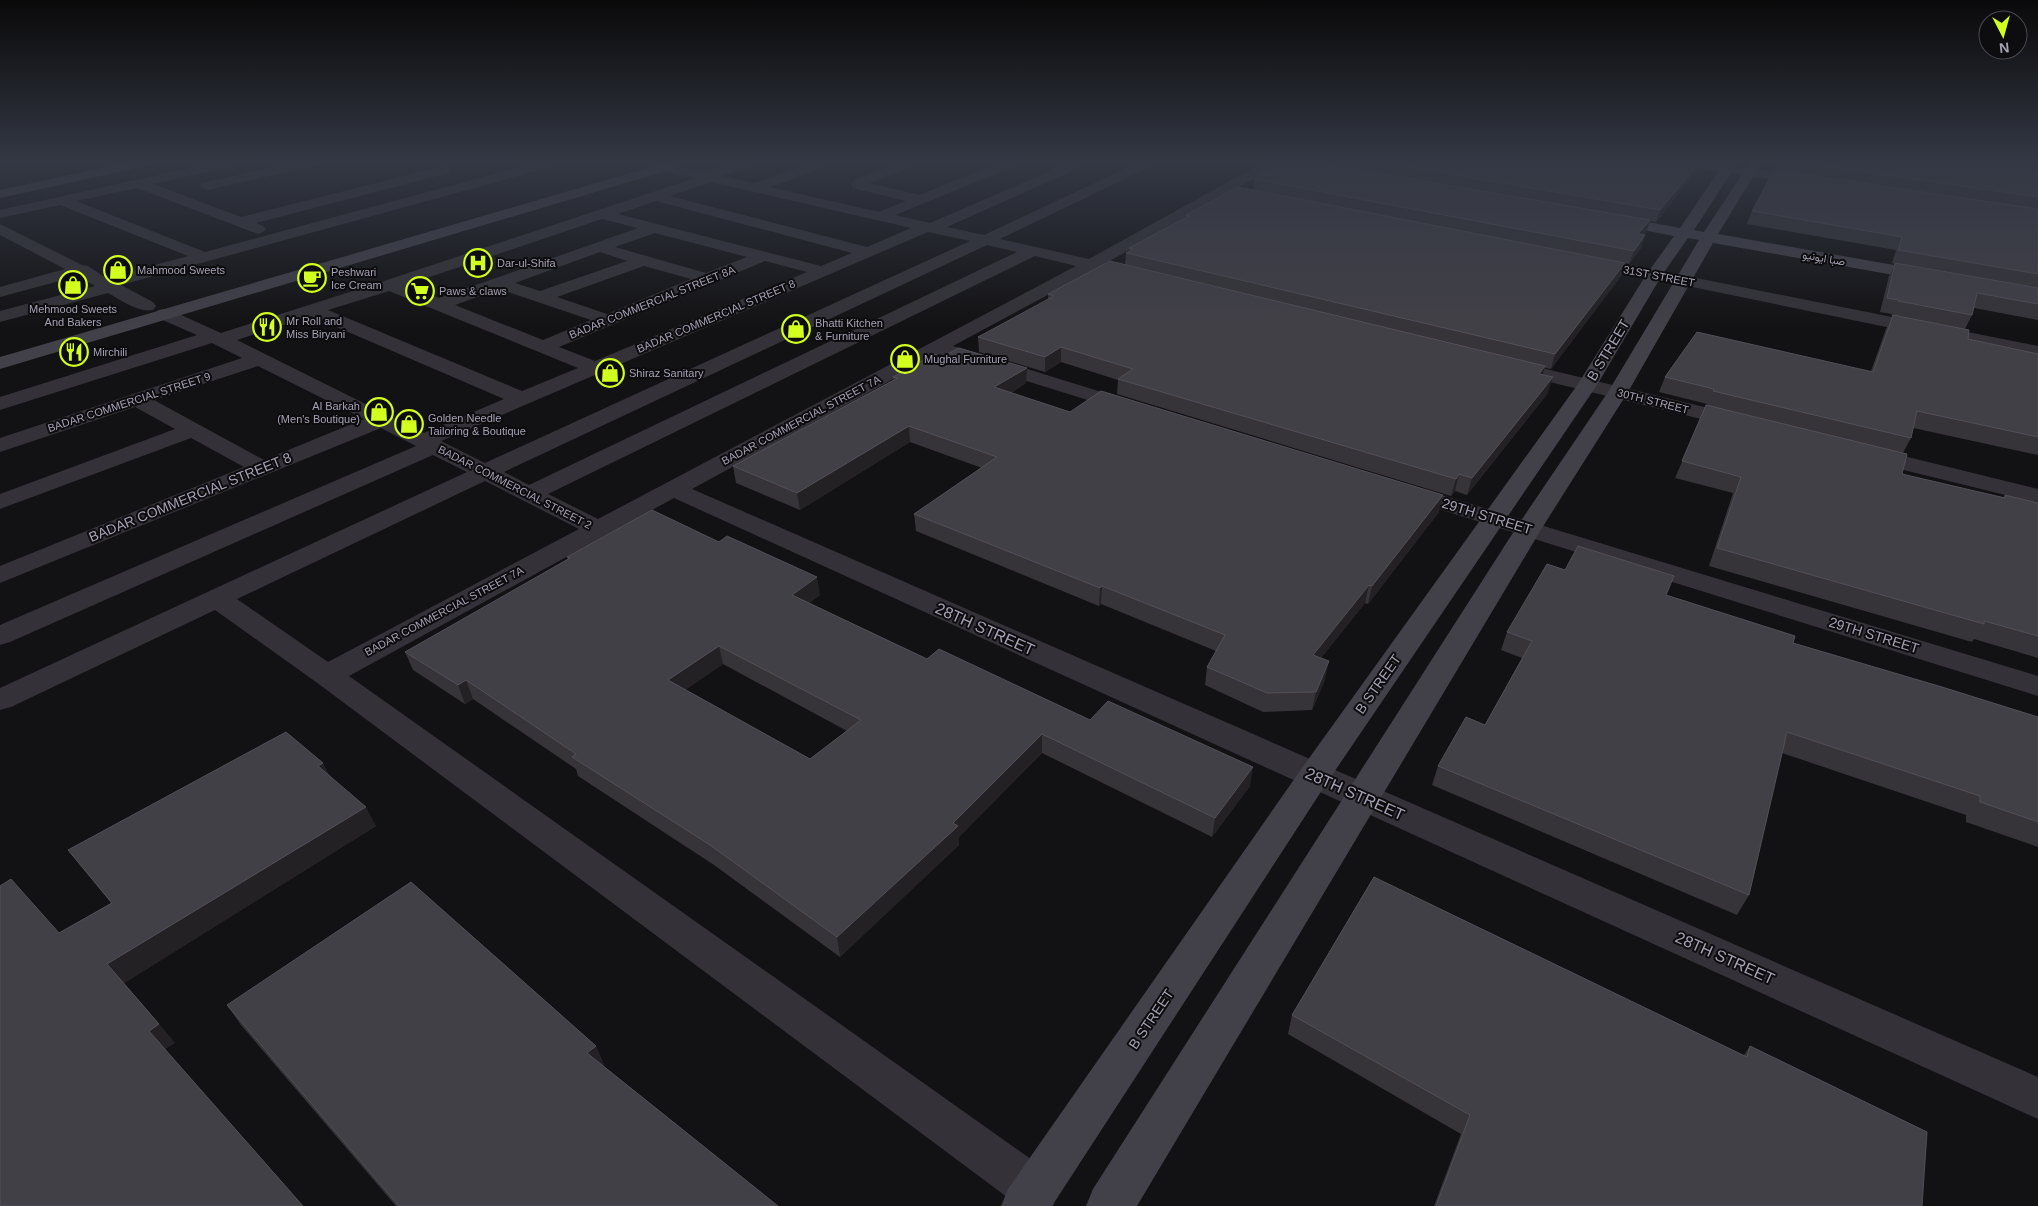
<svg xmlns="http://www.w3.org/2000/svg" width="2038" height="1206" font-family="Helvetica,Vazirmatn,sans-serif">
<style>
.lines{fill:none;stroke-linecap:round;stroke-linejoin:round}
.street{fill:#343238;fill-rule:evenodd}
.secondary{fill:#424049;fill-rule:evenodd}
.wall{fill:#363439;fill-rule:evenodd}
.shaded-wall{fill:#232124}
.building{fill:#424047;stroke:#524f58;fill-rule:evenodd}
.labels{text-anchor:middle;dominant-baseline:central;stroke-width:4;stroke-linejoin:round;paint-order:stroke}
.far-street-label{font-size:11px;fill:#a6a1b5;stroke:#0d0c0e}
.far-poi-label{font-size:11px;fill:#a6a1b5;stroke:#0d0c0e;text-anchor:start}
.street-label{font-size:14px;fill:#a6a1b5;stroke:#0d0c0e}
.near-street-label{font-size:16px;fill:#a6a1b5;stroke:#0d0c0e}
</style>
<rect width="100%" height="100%" fill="#121113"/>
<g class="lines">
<path class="street" d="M217,162H240L238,165L153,184L241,217L444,166L451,170L449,173L256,223L263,226L266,229L263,232L258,234L137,188L76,201L205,252L539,162H560L558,165L121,285L153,302L156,306L153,310C138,313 121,300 108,293L0,322V311L95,286L78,276L0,297V287L65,269L0,235V224L82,265L88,266L106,278L188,256L60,205L0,218V210Z
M297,162H320L318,165L207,190L200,186L202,183Z
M633,162H648L641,166L635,165Z
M739,162H758L756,165L721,176L754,183L816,162H834L833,165L770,187L879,212L906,201L853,188L851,185L855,179L905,162H922L921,165L869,183L919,195L1002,162H1020L1018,165L895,215L930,223L1071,162H1087L1086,165L947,227L984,235L1139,162H1155L1154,165L1000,239L1089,259L1264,162H1279L1278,165L1106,263L1144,271L1146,275L1144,279L1138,280L1094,270L953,346L1137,403L1141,407L1137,411L1130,413L1123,411L939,354L692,489L2038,1077V1119L674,498L349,676L1052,1174L1059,1190L1053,1206H1019L316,682L215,610L11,707L0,710V688L467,472L433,455L10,642L0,645V625L416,446L381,428L0,583V566L244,467L191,438L0,509V494L175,429L135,407L0,452V438L242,358L212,343L0,410V397L197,335L158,318L155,314L158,310L164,309L170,310L221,333L384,281L695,178L658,170L656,167L658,164L663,163L705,172ZM711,182L911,228L867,247L670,196ZM656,201L852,253L821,266L618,214ZM602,219L638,228L439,298L406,285ZM928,232L970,241L485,463L441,441ZM655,233L747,257L706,273L615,247ZM987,245L1017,252L529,485L504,472ZM600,252L627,261L540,291L515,283ZM1035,256L1076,266L598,519L548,494ZM765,261L807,272L595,361L559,347ZM644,266L691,279L607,314L557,297ZM499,289L591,320L543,340L455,305ZM389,291L578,368L522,391L328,310ZM311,316L504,399L424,433L237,340ZM258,366L364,419L264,460L154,400ZM485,481L579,529L328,662L237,599Z
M1673,162H1704L1809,177L1816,181L1809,185L1680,166Z
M1586,256L2038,346V358L1580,264L1578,261L1580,258Z
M1508,360L1746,417L1749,422L1746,427L1738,428L1501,370L1498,366L1501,362Z
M1867,447L2038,489V503L1859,459L1856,454L1859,449Z
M1405,484L2038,676V696L1397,496L1393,491L1397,486Z"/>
<path class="secondary" d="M130,162H153L146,166L0,198V190Z
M668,162H688L686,165L0,369V357Z
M1725,162H1738L1694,230L1704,232L1750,162H1762L1718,234L1928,271L1934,272L1936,276L1934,280L1928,281L1713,243L1628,392L1542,528L1137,1206H1086L1093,1189L1516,528L1608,392L1699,240L1688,238L1662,275L1597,385L1326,784L1052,1206H1001L1008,1189L1302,768L1578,384L1646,275L1674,236L1606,223L1603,220L1606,217L1611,215L1680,228Z"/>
</g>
<path class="wall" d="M1284,162H1700L1696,172L1656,222L1650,221L1646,233L1644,235L1641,248L1629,264L1625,263L1621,276L1551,369L1545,368L1543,375L1548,393L1467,495L1455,491L1451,496L1117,394L1118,380L1061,362L1045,372L979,352L978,337L1048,300V294L1125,265L1126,253L1129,251V248L1185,217L1186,215L1253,190L1254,179Z
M1779,162H2038V320L1974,308L1972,315L1965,329L1968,339L2038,354V455L1913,428L1911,438L1903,453L1902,474L2003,498L2005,495L2038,503V658L1974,639L1972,642L1709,566L1733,493L1675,478L1707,404L1659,392L1665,377L1871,371L1886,329L1893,316L1891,315L1892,314L1880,312L1889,276L1895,264L1892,263L1896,250L1747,224L1752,211L1775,170Z
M893,377L1026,383L1011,393L1070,412L1439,512L1368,604L1365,603L1321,658L1325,680L1312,710L1263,712L1205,685L1207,667L1216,651L1101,604L1099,606L916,531L914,514L982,468L910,442L800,510L736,483L733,466L893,380Z
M567,557L820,595L809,603L927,659L1090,720L1250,786L1212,837L1042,753L959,837V845L840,957L714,865L578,776L576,769L473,699L465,704L413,670L405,652L568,560ZM723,664L847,731L810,759L685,690Z
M1565,570L1666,595L1793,643L2038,717V847L1966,822V815L1782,753L1749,895L1737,915L1432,785L1438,766L1485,725L1522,658L1501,650L1507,632Z
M329,775L376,826L124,983L175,1043L59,933L111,903L68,850Z
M227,1005L596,1046L604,1065L603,1066L778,1206H396L241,1025Z
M1292,1015L1744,1055L1750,1046L1922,1206H1434L1461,1134L1288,1034Z"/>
<path class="shaded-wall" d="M1700,162L1696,172L1656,222L1660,210Z
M1650,220L1646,233L1634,247L1638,234Z
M1645,235L1641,248L1629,264L1634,251Z
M1625,263L1621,276L1551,369L1555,354Z
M1061,347V362L1045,372V357Z
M1545,366L1541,382L1539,374Z
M1027,368L1026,383L994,403V387Z
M1553,377L1548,393L1467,495L1472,478Z
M909,426L910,442L800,510L797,493Z
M1459,474L1455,491L1451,496L1456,479Z
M1443,495L1439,512L1368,604L1372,586Z
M817,577L820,595L795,613L792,595Z
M1369,585L1365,603L1309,673L1313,655Z
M1102,586L1101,604L1099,606L1100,588Z
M719,646L723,664L672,699L668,680Z
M1329,661L1325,680L1312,710L1316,692Z
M466,680L473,699L465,704L458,685Z
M1042,734V753L959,837V845L840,957L837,937Z
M323,763L333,782L318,766Z
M1253,767L1250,786L1212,837L1215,818Z
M366,807L376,826L123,984L107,964Z
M159,1024L175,1043L164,1050L149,1031Z
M596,1046L604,1065L595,1073L587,1053Z"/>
<path class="building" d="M1284,162H1314L1650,220L1638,234L1645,235L1634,251L1254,179Z
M1380,162H1700L1660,210Z
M1794,162H2038V197Z
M1774,170L2038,209V274L1898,250L1902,237L1752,211Z
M1238,187L1625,263L1555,354L1126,253L1133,249L1129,248L1189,216L1186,215Z
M1110,261L1545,366L1539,374L1553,377L1472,478L1459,474L1456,479L1118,379L1133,369L1061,347L1045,357L978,337L1054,296L1048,294Z
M1895,263L2038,288V304L1977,293L1972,315L1898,301V300L1887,298Z
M1893,315L1969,330L1968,339L2038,354V437L1917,411L1911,438L1713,391L1714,389L1665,377L1697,332L1873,372Z
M959,348L1027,368L994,387L1070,412L1101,391L1443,495L1372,586L1369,585L1313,655L1329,661L1316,692L1267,693L1207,667L1225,635L1102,586L1100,588L914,514L997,457L909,426L797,493L733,466L898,378L893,377L934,354L942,357Z
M1706,405L1907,454L1902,474L2005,498V495L2038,503V636L1984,621V624L1717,548L1741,477L1682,461Z
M652,510L719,542L727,536L817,577L792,595L927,659L939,649L1090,720L1108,701L1253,767L1215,818L1042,734L953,823L958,826L837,937L710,845L572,757L576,754L466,680L458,685L405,652L570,558L567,557ZM719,646L861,720L810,759L668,680Z
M1578,546L1674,576L1666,595L1795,636L1793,643L1942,687L2038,717V822L1980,802V796L1787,732L1749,895L1438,766L1466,717L1485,725L1532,641L1507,632L1547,564L1565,570Z
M286,732L323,763L318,766L366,807L107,964L159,1024L149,1031L303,1206H0V886L11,879L59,933L112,903L68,850Z
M1374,877L1747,1057L1750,1046L1927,1132L1922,1206H1436L1470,1115L1292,1015Z
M411,882L596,1046L587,1053L778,1206H399L227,1005Z"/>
<linearGradient id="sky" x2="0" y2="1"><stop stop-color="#0a090a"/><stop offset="0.49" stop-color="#333844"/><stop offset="1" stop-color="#333844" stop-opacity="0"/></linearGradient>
<rect width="2038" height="330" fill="url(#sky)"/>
<defs>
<symbol id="hospital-ring" viewBox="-11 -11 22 22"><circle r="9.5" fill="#0d0c0e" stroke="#d3ff1e" stroke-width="1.5"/><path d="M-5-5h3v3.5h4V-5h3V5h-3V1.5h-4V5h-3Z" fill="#d3ff1e"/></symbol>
<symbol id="shop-ring" viewBox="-11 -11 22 22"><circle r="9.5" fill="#0d0c0e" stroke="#d3ff1e" stroke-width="1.5"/><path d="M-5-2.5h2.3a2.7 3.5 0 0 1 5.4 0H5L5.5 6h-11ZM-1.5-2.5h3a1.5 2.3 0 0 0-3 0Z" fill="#d3ff1e"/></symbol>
<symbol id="cafe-ring" viewBox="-11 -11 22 22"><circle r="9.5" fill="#0d0c0e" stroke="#d3ff1e" stroke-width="1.5"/><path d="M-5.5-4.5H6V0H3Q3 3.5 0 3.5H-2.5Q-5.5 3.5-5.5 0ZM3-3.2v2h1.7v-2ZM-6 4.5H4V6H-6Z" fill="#d3ff1e"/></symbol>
<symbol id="supermarket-ring" viewBox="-11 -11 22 22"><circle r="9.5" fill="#0d0c0e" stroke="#d3ff1e" stroke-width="1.5"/><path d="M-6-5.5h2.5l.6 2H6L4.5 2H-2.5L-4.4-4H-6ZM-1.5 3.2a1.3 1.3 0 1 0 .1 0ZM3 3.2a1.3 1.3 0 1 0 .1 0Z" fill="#d3ff1e"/></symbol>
<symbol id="restaurant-ring" viewBox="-11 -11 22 22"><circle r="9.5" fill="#0d0c0e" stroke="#d3ff1e" stroke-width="1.5"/><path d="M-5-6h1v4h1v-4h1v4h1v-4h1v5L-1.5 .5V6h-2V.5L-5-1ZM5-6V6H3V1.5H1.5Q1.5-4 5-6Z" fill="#d3ff1e"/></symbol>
</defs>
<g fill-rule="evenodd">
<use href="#hospital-ring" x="462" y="247" width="32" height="32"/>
<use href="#shop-ring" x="102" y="254" width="32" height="32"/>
<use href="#cafe-ring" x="296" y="262" width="32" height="32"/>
<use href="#shop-ring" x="57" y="269" width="32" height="32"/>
<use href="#supermarket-ring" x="404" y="275" width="32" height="32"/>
<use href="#restaurant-ring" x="251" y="311" width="32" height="32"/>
<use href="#shop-ring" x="780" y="313" width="32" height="32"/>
<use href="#restaurant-ring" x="58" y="336" width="32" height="32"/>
<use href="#shop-ring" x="889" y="343" width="32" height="32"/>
<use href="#shop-ring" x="594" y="357" width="32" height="32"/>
<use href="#shop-ring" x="363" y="396" width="32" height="32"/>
<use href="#shop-ring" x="393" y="408" width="32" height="32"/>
</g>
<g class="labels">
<g class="far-street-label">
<text transform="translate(1824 258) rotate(10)">صبا ایونیو</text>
<text transform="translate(1659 276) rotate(11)">31ST STREET</text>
<text transform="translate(652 302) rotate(-22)">BADAR COMMERCIAL STREET 8A</text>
<text transform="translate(716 316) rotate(-23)">BADAR COMMERCIAL STREET 8</text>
<text transform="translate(1653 401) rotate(14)">30TH STREET</text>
<text transform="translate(129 402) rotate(-18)">BADAR COMMERCIAL STREET 9</text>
<text transform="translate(801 420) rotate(-28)">BADAR COMMERCIAL STREET 7A</text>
<text transform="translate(515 487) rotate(27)">BADAR COMMERCIAL STREET 2</text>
<text transform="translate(444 611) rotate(-28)">BADAR COMMERCIAL STREET 7A</text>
</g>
<g class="far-poi-label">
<text x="497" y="263">Dar-ul-Shifa</text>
<text x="137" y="270">Mahmood Sweets</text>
<text x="331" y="272">Peshwari<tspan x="331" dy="13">Ice Cream</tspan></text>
<text x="439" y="291">Paws &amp; claws</text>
<text x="73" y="309" text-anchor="middle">Mehmood Sweets<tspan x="73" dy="13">And Bakers</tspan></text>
<text x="286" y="321">Mr Roll and<tspan x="286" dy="13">Miss Biryani</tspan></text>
<text x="815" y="323">Bhatti Kitchen<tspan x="815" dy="13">&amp; Furniture</tspan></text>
<text x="93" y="352">Mirchili</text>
<text x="924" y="359">Mughal Furniture</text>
<text x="629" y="373">Shiraz Sanitary</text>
<text x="360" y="406" text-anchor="end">Al Barkah<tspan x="360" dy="13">(Men's Boutique)</tspan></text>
<text x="428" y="418">Golden Needle<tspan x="428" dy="13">Tailoring &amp; Boutique</tspan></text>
</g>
<g class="street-label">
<text transform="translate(1608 350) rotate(-59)">B STREET</text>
<text transform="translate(190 497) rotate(-22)">BADAR COMMERCIAL STREET 8</text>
<text transform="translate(1487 516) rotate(17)">29TH STREET</text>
<text transform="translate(1874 635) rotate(17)">29TH STREET</text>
<text transform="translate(1378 684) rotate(-55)">B STREET</text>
<text transform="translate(1151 1019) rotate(-56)">B STREET</text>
</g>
<g class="near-street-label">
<text transform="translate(985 629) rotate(24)">28TH STREET</text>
<text transform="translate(1355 794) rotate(24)">28TH STREET</text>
<text transform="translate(1725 958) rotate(24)">28TH STREET</text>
</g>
</g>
<g transform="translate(2003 35) rotate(174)"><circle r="24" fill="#0d0c0e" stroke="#4a4851"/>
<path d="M0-4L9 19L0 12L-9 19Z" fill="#d3ff1e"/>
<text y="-8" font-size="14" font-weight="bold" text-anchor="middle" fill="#a6a1b5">N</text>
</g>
</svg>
